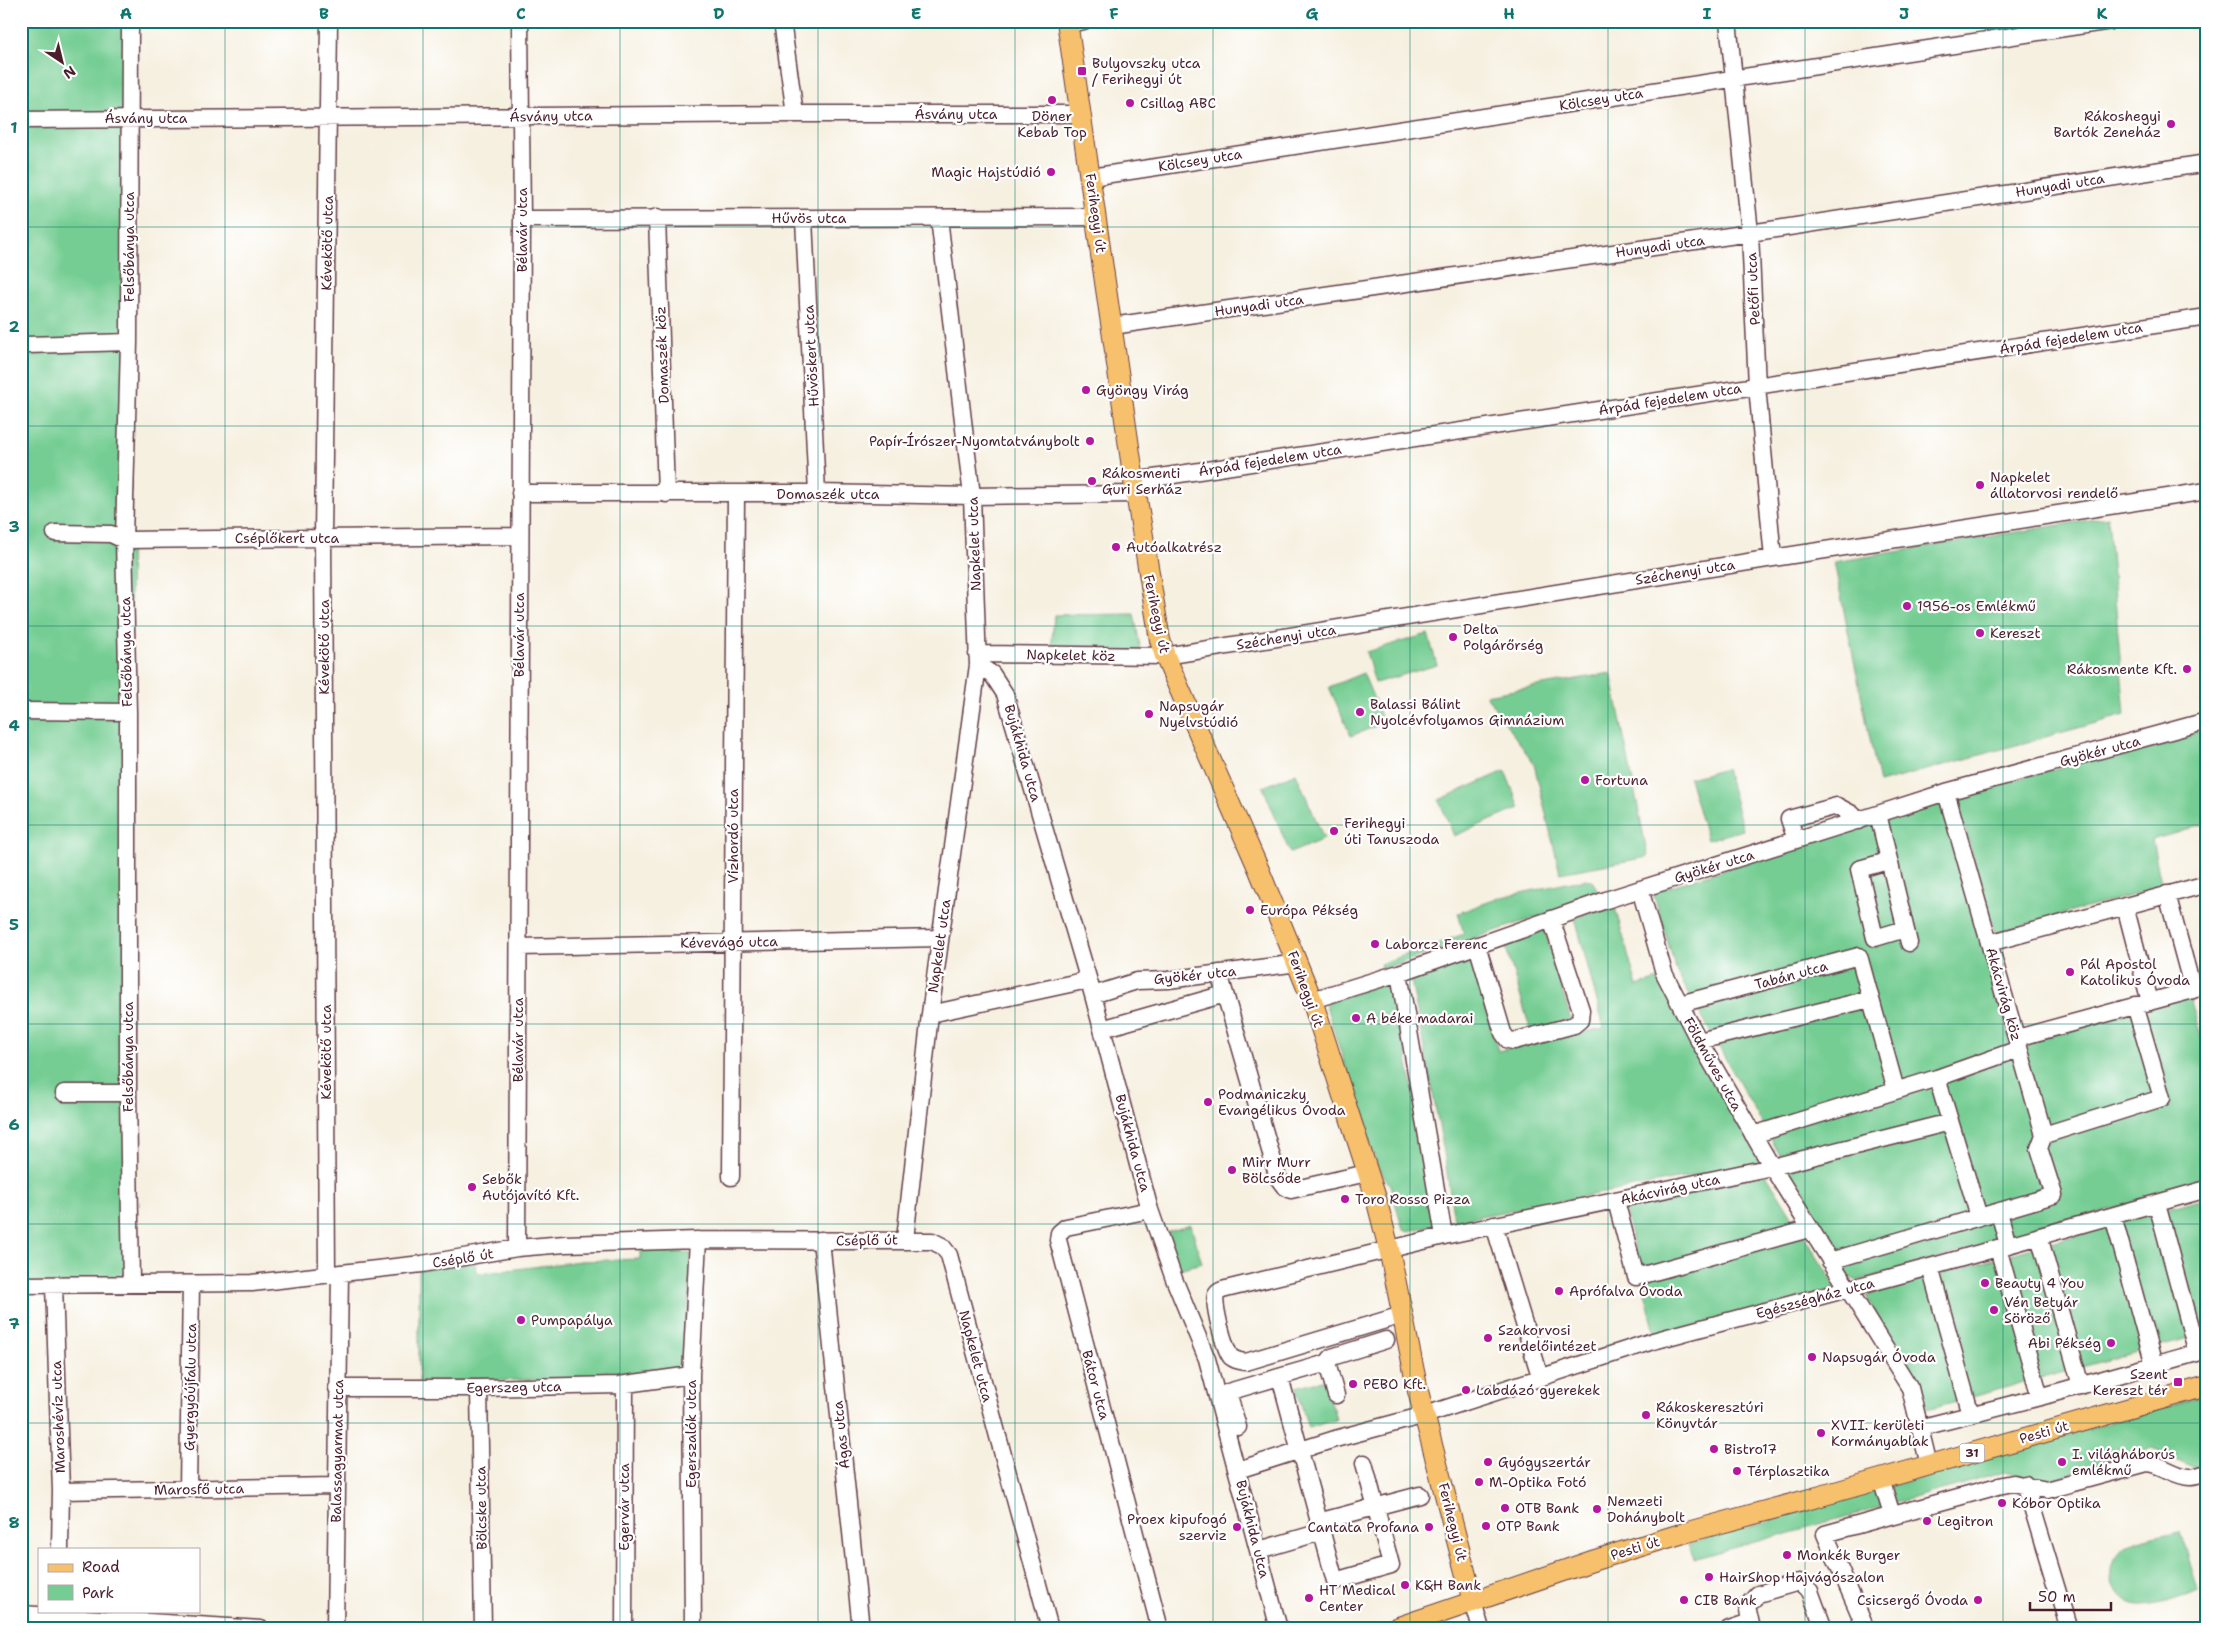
<svg xmlns="http://www.w3.org/2000/svg" width="2228" height="1650" font-family="'Shantell Sans',sans-serif">
<style>
.green{fill:#75cd93;stroke:#60765f}
.lines{fill:none;stroke-linecap:round;stroke-linejoin:round}
.minor-casing{stroke:#643e46;stroke-width:19}
.major-casing{stroke:#643e46;stroke-width:22}
.minor{stroke:#fff;stroke-width:16}
.major{stroke:#f7c06c;stroke-width:20}
.grid{fill:none;stroke:#0f766e;stroke-width:1;stroke-opacity:0.55}
.poi-dot{fill:#b5179e;stroke:#fff;stroke-width:2}
.labels{text-anchor:middle;dominant-baseline:central;stroke-width:4.5;stroke-linejoin:round;paint-order:stroke}
.shield{fill:#fff;stroke:#80626b;stroke-width:1}
.shield-label{font-size:12px;font-weight:bold;fill:#4a1f2b}
.poi-label{font-size:14px;fill:#4a1f2b;stroke:#fff;text-anchor:start}
.street-label{font-size:14px;fill:#4a1f2b;stroke:#fff}
.neatline{fill:none;stroke:#0f766e;stroke-width:2}
.grid-label{font-size:16px;text-anchor:middle;font-weight:bold;fill:#0f766e}
</style>
<rect width="100%" height="100%" fill="#fff"/>
<filter id="ink" filterUnits="userSpaceOnUse"><feTurbulence type="fractalNoise" baseFrequency=".02" numOctaves="2"/><feDisplacementMap in="SourceGraphic" scale="10" xChannelSelector="R" yChannelSelector="G"/><feConvolveMatrix kernelMatrix="1 2 1 2 8 2 1 2 1" color-interpolation-filters="sRGB"/></filter>
<filter id="wash" filterUnits="userSpaceOnUse"><feTurbulence type="fractalNoise" baseFrequency=".0096" numOctaves="4" result="noise"/><feDisplacementMap in="SourceGraphic" scale="20" xChannelSelector="R" yChannelSelector="G"/><feGaussianBlur stdDeviation="1.12" result="paint"/><feColorMatrix in="noise" values="0 0 0 0 0 0 0 0 0 0 0 0 0 0 0 0 0 1.4 0 .05"/><feComposite in="paint" operator="in"/></filter>
<g filter="url(#wash)">
<rect width="100%" height="100%" fill="#f6f0e0"/>
<path class="green" d="M21,21H130L131,1283L21,1285Z
M2108,517L2125,715L1879,783L1834,562Z
M1134,614L1141,651L1051,653L1054,615Z
M1428,634L1437,665L1375,683L1366,652Z
M1363,673L1384,723L1351,736L1329,687Z
M1611,673L1648,857L1560,873L1534,764L1486,695Z
M2207,729V824L2152,840L2162,887L1995,933L1955,795Z
M1726,769L1743,830L1707,840L1689,778Z
M1505,771L1520,808L1454,836L1439,800Z
M1296,773L1324,839L1290,853L1263,787Z
M1940,801L2011,1043L2189,996L2207,1055V1183L1857,1281L1849,1277L1677,973L1653,892Z
M1586,879L1592,881L1597,889L1596,896L1591,899L1382,969L1380,964L1464,934L1458,913L1502,897Z
M1614,904L1637,986L1661,978L1762,1163L1454,1221L1444,1152L1410,975L1472,954L1498,1051L1534,1042L1504,941L1544,928L1575,1034L1604,1028L1575,918Z
M1393,980L1437,1224L1409,1231L1403,1229L1390,1185L1377,1165L1325,1003Z
M1766,1174L1837,1289L1656,1337L1624,1206Z
M2207,1197V1333L1927,1409L1912,1378L1866,1296Z
M1191,1225L1202,1263L1179,1269L1168,1232Z
M640,1249H670L691,1254L685,1370L618,1378L419,1382V1270L475,1262L477,1274L580,1261L640,1259Z
M1325,1379L1336,1420L1308,1428L1296,1387Z
M2207,1395V1465L2196,1468L2152,1449L2039,1483L2006,1472L1694,1559L1688,1544Z
M2181,1531L2198,1592C2180,1597 2160,1606 2141,1606C2111,1607 2099,1563 2125,1547C2141,1538 2163,1535 2181,1531Z"/>
</g>
<g filter="url(#ink)">
<g class="lines">
<defs>
<path id="minor" d="M130,21L129,342L124,540L128,712V1093L131,1283
M782,21L795,114
M1728,21L1750,233L1757,386L1773,558
M1068,24L1084,21
M21,120L795,114H1081
M1091,177L2111,21
M657,217L666,494
M522,219L1096,217
M804,219L817,493
M1112,326L1750,233L2207,163
M27,345L129,342
M1134,481L2207,317
M520,493H817L972,496L1136,494
M55,533L111,534L124,540L519,536
M977,654L1165,656L1773,558L2207,491
M978,665L992,674L1005,694L1093,995L1150,1210L1174,1279L1207,1359L1279,1629
M21,711L128,712
M1878,814L1909,943
M1796,840L1789,819L1837,806L1852,814L1858,821
M1888,861L1859,869L1875,938L1905,929
M1640,889L1664,973L1699,1041L1772,1167L1910,1388L1929,1465
M2125,906L2150,1002
M1989,943L2207,884
M1477,945L1503,1033L1508,1040L1514,1041L1574,1025L1580,1020L1581,1010L1551,919
M519,947L940,938
M1219,973L1278,1178L1284,1186L1291,1190L1367,1173
M1399,973L1444,1236
M1093,995L1137,981L1168,980L1298,963
M1312,1000L1399,973L1606,900L1878,814L1946,792L2207,721
M1680,1004L1859,956L1896,1090
M930,1014L1088,980
M1102,1029L1225,994
M2017,1038L2193,990L2167,894
M1699,1041L1870,999
M1937,1078L1979,1217
M64,1093H128
M1753,1135L1937,1078L2019,1049
M2044,1135L2162,1098L2135,1005
M731,1177L736,495
M1616,1201L1636,1277L1809,1229
M2157,1204L2197,1353
M1150,1210L1066,1227L1059,1233L1058,1240L1160,1629
M1999,1212L2008,1245
M2113,1216L2154,1365
M1494,1225L1540,1376
M2039,1236L2081,1386
M905,1239L930,1014L978,665L972,496L939,218
M821,1240L861,1629
M517,1248L522,219L520,21
M1998,1248L2040,1397
M1830,1261L2054,1195L2039,1148L2044,1135L1946,792
M1930,1267L1971,1415
M327,1274L323,538L329,21
M21,1285L252,1283L422,1264L517,1248L565,1244L698,1240L932,1241L942,1246L949,1255L1050,1629
M54,1285L61,1491L60,1549
M1402,1315L1246,1362C1240,1361 1236,1361 1231,1357C1225,1351 1212,1302 1216,1295C1218,1291 1222,1290 1226,1289L1444,1236L1772,1167L1950,1122
M1327,1363L1336,1395
M1280,1377L1335,1581L1391,1565L1364,1463
M337,1388H479L619,1385L691,1375
M479,1388L483,1629
M1238,1427L1228,1392L1327,1363L1332,1357L1386,1340
M1919,1428L2040,1397L2207,1350
M1238,1470L1335,1439L1425,1415L1653,1341L1930,1267L2207,1189
M1881,1479L1892,1515
M2025,1484L2069,1629
M188,1489L191,1284
M61,1491L336,1486
M1318,1522L1420,1495
M1259,1550L1321,1532
M1473,1602L1481,1629
M21,1614L261,1629
M335,1629L340,1273
M624,1629L625,1385
M693,1629L691,1375L698,1240
M1729,1629L1750,1622
M1752,1629L1747,1606L1758,1594L1799,1582L1810,1591L1824,1629
M1866,1629L1825,1534L1998,1486L2013,1483L2047,1490L2147,1463C2162,1464 2175,1477 2190,1477C2196,1477 2202,1474 2207,1473"/>
<path id="major" d="M1067,21L1134,481L1160,640L1165,656L1259,870L1312,1000L1376,1198L1389,1249L1418,1391L1473,1602
M1393,1629L1595,1560L1684,1533L1821,1496L2207,1386"/>
</defs>
<use href="#minor" class="minor-casing"/>
<use href="#major" class="major-casing"/>
<use href="#minor" class="minor"/>
<use href="#major" class="major"/>
</g>
</g>
<path class="grid" d="M225,21V1629M423,21V1629M620,21V1629M818,21V1629M1015,21V1629M1213,21V1629M1410,21V1629M1608,21V1629M1805,21V1629M2003,21V1629M21,227H2207M21,426H2207M21,626H2207M21,825H2207M21,1024H2207M21,1224H2207M21,1423H2207"/>
<g class="poi-dot">
<rect x="1077" y="66" width="10" height="10" rx="2.5"/>
<circle cx="1052" cy="100" r="5"/>
<circle cx="1130" cy="103" r="5"/>
<circle cx="2171" cy="124" r="5"/>
<circle cx="1051" cy="172" r="5"/>
<circle cx="1086" cy="390" r="5"/>
<circle cx="1090" cy="441" r="5"/>
<circle cx="1092" cy="481" r="5"/>
<circle cx="1980" cy="485" r="5"/>
<circle cx="1116" cy="547" r="5"/>
<circle cx="1907" cy="606" r="5"/>
<circle cx="1980" cy="633" r="5"/>
<circle cx="1453" cy="637" r="5"/>
<circle cx="2187" cy="669" r="5"/>
<circle cx="1360" cy="712" r="5"/>
<circle cx="1149" cy="714" r="5"/>
<circle cx="1585" cy="780" r="5"/>
<circle cx="1334" cy="831" r="5"/>
<circle cx="1250" cy="910" r="5"/>
<circle cx="1375" cy="944" r="5"/>
<circle cx="2070" cy="972" r="5"/>
<circle cx="1356" cy="1018" r="5"/>
<circle cx="1208" cy="1102" r="5"/>
<circle cx="1232" cy="1170" r="5"/>
<circle cx="472" cy="1187" r="5"/>
<circle cx="1345" cy="1199" r="5"/>
<circle cx="1985" cy="1283" r="5"/>
<circle cx="1559" cy="1291" r="5"/>
<circle cx="1994" cy="1310" r="5"/>
<circle cx="521" cy="1320" r="5"/>
<circle cx="1488" cy="1338" r="5"/>
<circle cx="2111" cy="1343" r="5"/>
<circle cx="1812" cy="1357" r="5"/>
<rect x="2173" y="1377" width="10" height="10" rx="2.5"/>
<circle cx="1353" cy="1384" r="5"/>
<circle cx="1466" cy="1390" r="5"/>
<circle cx="1646" cy="1415" r="5"/>
<circle cx="1821" cy="1433" r="5"/>
<circle cx="1714" cy="1449" r="5"/>
<circle cx="1488" cy="1462" r="5"/>
<circle cx="2062" cy="1462" r="5"/>
<circle cx="1737" cy="1471" r="5"/>
<circle cx="1479" cy="1482" r="5"/>
<circle cx="2002" cy="1503" r="5"/>
<circle cx="1505" cy="1508" r="5"/>
<circle cx="1597" cy="1509" r="5"/>
<circle cx="1927" cy="1521" r="5"/>
<circle cx="1486" cy="1526" r="5"/>
<circle cx="1237" cy="1527" r="5"/>
<circle cx="1429" cy="1527" r="5"/>
<circle cx="1787" cy="1555" r="5"/>
<circle cx="1709" cy="1577" r="5"/>
<circle cx="1405" cy="1585" r="5"/>
<circle cx="1309" cy="1598" r="5"/>
<circle cx="1684" cy="1600" r="5"/>
<circle cx="1978" cy="1600" r="5"/>
</g>
<g class="labels">
<rect class="shield" x="1959.5" y="1443.5" width="25" height="19" rx="4"/>
<g class="shield-label">
<text x="1972" y="1453">31</text>
</g>
<g class="poi-label">
<text x="1092" y="63">Bulyovszky utca<tspan x="1092" dy="16">/ Ferihegyi út</tspan></text>
<text x="1140" y="103">Csillag ABC</text>
<text x="1052" y="116" text-anchor="middle">Döner<tspan x="1052" dy="16">Kebab Top</tspan></text>
<text x="2161" y="116" text-anchor="end">Rákoshegyi<tspan x="2161" dy="16">Bartók Zeneház</tspan></text>
<text x="1041" y="172" text-anchor="end">Magic Hajstúdió</text>
<text x="1096" y="390">Gyöngy Virág</text>
<text x="1080" y="441" text-anchor="end">Papír-Írószer-Nyomtatványbolt</text>
<text x="1102" y="473">Rákosmenti<tspan x="1102" dy="16">Guri Serház</tspan></text>
<text x="1990" y="477">Napkelet<tspan x="1990" dy="16">állatorvosi rendelő</tspan></text>
<text x="1126" y="547">Autóalkatrész</text>
<text x="1917" y="606">1956-os Emlékmű</text>
<text x="1463" y="629">Delta<tspan x="1463" dy="16">Polgárőrség</tspan></text>
<text x="1990" y="633">Kereszt</text>
<text x="2177" y="669" text-anchor="end">Rákosmente Kft.</text>
<text x="1370" y="704">Balassi Bálint<tspan x="1370" dy="16">Nyolcévfolyamos Gimnázium</tspan></text>
<text x="1159" y="706">Napsugár<tspan x="1159" dy="16">Nyelvstúdió</tspan></text>
<text x="1595" y="780">Fortuna</text>
<text x="1344" y="823">Ferihegyi<tspan x="1344" dy="16">úti Tanuszoda</tspan></text>
<text x="1260" y="910">Európa Pékség</text>
<text x="1385" y="944">Laborcz Ferenc</text>
<text x="2080" y="964">Pál Apostol<tspan x="2080" dy="16">Katolikus Óvoda</tspan></text>
<text x="1366" y="1018">A béke madarai</text>
<text x="1218" y="1094">Podmaniczky<tspan x="1218" dy="16">Evangélikus Óvoda</tspan></text>
<text x="1242" y="1162">Mirr Murr<tspan x="1242" dy="16">Bölcsőde</tspan></text>
<text x="482" y="1179">Sebők<tspan x="482" dy="16">Autójavító Kft.</tspan></text>
<text x="1355" y="1199">Toro Rosso Pizza</text>
<text x="1995" y="1283">Beauty 4 You</text>
<text x="1569" y="1291">Aprófalva Óvoda</text>
<text x="2004" y="1302">Vén Betyár<tspan x="2004" dy="16">Söröző</tspan></text>
<text x="531" y="1320">Pumpapálya</text>
<text x="1498" y="1330">Szakorvosi<tspan x="1498" dy="16">rendelőintézet</tspan></text>
<text x="2101" y="1343" text-anchor="end">Abi Pékség</text>
<text x="1822" y="1357">Napsugár Óvoda</text>
<text x="2168" y="1374" text-anchor="end">Szent<tspan x="2168" dy="16">Kereszt tér</tspan></text>
<text x="1363" y="1384">PEBO Kft.</text>
<text x="1476" y="1390">Labdázó gyerekek</text>
<text x="1656" y="1407">Rákoskeresztúri<tspan x="1656" dy="16">Könyvtár</tspan></text>
<text x="1831" y="1425">XVII. kerületi<tspan x="1831" dy="16">Kormányablak</tspan></text>
<text x="1724" y="1449">Bistro17</text>
<text x="2072" y="1454">I. világháborús<tspan x="2072" dy="16">emlékmű</tspan></text>
<text x="1498" y="1462">Gyógyszertár</text>
<text x="1747" y="1471">Térplasztika</text>
<text x="1489" y="1482">M-Optika Fotó</text>
<text x="1607" y="1501">Nemzeti<tspan x="1607" dy="16">Dohánybolt</tspan></text>
<text x="2012" y="1503">Kóbor Optika</text>
<text x="1515" y="1508">OTB Bank</text>
<text x="1227" y="1519" text-anchor="end">Proex kipufogó<tspan x="1227" dy="16">szerviz</tspan></text>
<text x="1937" y="1521">Legitron</text>
<text x="1496" y="1526">OTP Bank</text>
<text x="1419" y="1527" text-anchor="end">Cantata Profana</text>
<text x="1797" y="1555">Monkék Burger</text>
<text x="1719" y="1577">HairShop Hajvágószalon</text>
<text x="1415" y="1585">K&amp;H Bank</text>
<text x="1319" y="1590">HT Medical<tspan x="1319" dy="16">Center</tspan></text>
<text x="1694" y="1600">CIB Bank</text>
<text x="1968" y="1600" text-anchor="end">Csicsergő Óvoda</text>
</g>
<g class="street-label">
<text transform="translate(1601 99) rotate(-9)">Kölcsey utca</text>
<text x="956" y="114">Ásvány utca</text>
<text transform="translate(551 116) rotate(-1)">Ásvány utca</text>
<text x="146" y="118">Ásvány utca</text>
<text transform="translate(1200 160) rotate(-9)">Kölcsey utca</text>
<text transform="translate(2060 185) rotate(-9)">Hunyadi utca</text>
<text transform="translate(1096 213) rotate(82)">Ferihegyi út</text>
<text x="809" y="218">Hűvös utca</text>
<text transform="translate(522 230) rotate(-90)">Bélavár utca</text>
<text transform="translate(327 243) rotate(-89)">Kévekötő utca</text>
<text transform="translate(1660 246) rotate(-8)">Hunyadi utca</text>
<text transform="translate(129 247) rotate(-90)">Felsőbánya utca</text>
<text transform="translate(1753 289) rotate(-93)">Petőfi utca</text>
<text transform="translate(1259 305) rotate(-8)">Hunyadi utca</text>
<text transform="translate(2071 338) rotate(-9)">Árpád fejedelem utca</text>
<text transform="translate(662 355) rotate(-92)">Domaszék köz</text>
<text transform="translate(811 356) rotate(-93)">Hűvöskert utca</text>
<text transform="translate(1670 399) rotate(-9)">Árpád fejedelem utca</text>
<text transform="translate(1270 460) rotate(-9)">Árpád fejedelem utca</text>
<text x="828" y="494">Domaszék utca</text>
<text x="287" y="538">Cséplőkert utca</text>
<text transform="translate(974 544) rotate(-92)">Napkelet utca</text>
<text transform="translate(1685 572) rotate(-9)">Széchenyi utca</text>
<text transform="translate(1157 614) rotate(78)">Ferihegyi út</text>
<text transform="translate(519 635) rotate(-90)">Bélavár utca</text>
<text transform="translate(1286 637) rotate(-9)">Széchenyi utca</text>
<text transform="translate(324 647) rotate(-90)">Kévekötő utca</text>
<text transform="translate(126 652) rotate(-91)">Felsőbánya utca</text>
<text transform="translate(1071 655) rotate(1)">Napkelet köz</text>
<text transform="translate(2100 751) rotate(-15)">Gyökér utca</text>
<text transform="translate(1023 753) rotate(74)">Bujákhida utca</text>
<text transform="translate(733 836) rotate(-90)">Vízhordó utca</text>
<text transform="translate(1714 866) rotate(-17)">Gyökér utca</text>
<text transform="translate(729 942) rotate(-1)">Kévevágó utca</text>
<text transform="translate(939 946) rotate(-82)">Napkelet utca</text>
<text transform="translate(1195 975) rotate(-6)">Gyökér utca</text>
<text transform="translate(1791 975) rotate(-15)">Tabán utca</text>
<text transform="translate(1306 989) rotate(70)">Ferihegyi út</text>
<text transform="translate(2004 994) rotate(74)">Akácvirág köz</text>
<text transform="translate(518 1040) rotate(-90)">Bélavár utca</text>
<text transform="translate(326 1052) rotate(-90)">Kévekötő utca</text>
<text transform="translate(128 1057) rotate(-90)">Felsőbánya utca</text>
<text transform="translate(1713 1064) rotate(61)">Földműves utca</text>
<text transform="translate(1133 1143) rotate(75)">Bujákhida utca</text>
<text transform="translate(1670 1189) rotate(-12)">Akácvirág utca</text>
<text transform="translate(867 1240) rotate(-1)">Cséplő út</text>
<text transform="translate(463 1258) rotate(-9)">Cséplő út</text>
<text transform="translate(1815 1298) rotate(-15)">Egészségház utca</text>
<text transform="translate(976 1356) rotate(75)">Napkelet utca</text>
<text transform="translate(1096 1385) rotate(75)">Bátor utca</text>
<text transform="translate(190 1387) rotate(-89)">Gyergyóújfalu utca</text>
<text transform="translate(514 1387) rotate(-1)">Egerszeg utca</text>
<text transform="translate(58 1417) rotate(-92)">Maroshévíz utca</text>
<text transform="translate(2044 1432) rotate(-16)">Pesti út</text>
<text transform="translate(691 1434) rotate(-90)">Egerszalók utca</text>
<text transform="translate(841 1435) rotate(-96)">Ágas utca</text>
<text transform="translate(337 1451) rotate(-89)">Balassagyarmat utca</text>
<text transform="translate(199 1489) rotate(-1)">Marosfő utca</text>
<text transform="translate(624 1507) rotate(-90)">Egervár utca</text>
<text transform="translate(481 1508) rotate(-91)">Bölcske utca</text>
<text transform="translate(1453 1522) rotate(76)">Ferihegyi út</text>
<text transform="translate(1253 1529) rotate(76)">Bujákhida utca</text>
<text transform="translate(1635 1548) rotate(-17)">Pesti út</text>
</g>
</g>
<rect width="2228" height="1650" fill="none" stroke="#fff" stroke-width="55"/>
<rect x="38" y="1548" width="162" height="65" fill="#ffffff" stroke="#b7a5aa"/>
<rect x="48" y="1564" width="25" height="8" fill="#f7c06c" stroke="#b7a5aa"/>
<text x="82" y="1572" font-size="15" fill="#4a1f2b">Road</text>
<rect x="48" y="1585" width="25" height="15" fill="#75cd93" stroke="#b7a5aa"/>
<text x="82" y="1598" font-size="15" fill="#4a1f2b">Park</text>
<g transform="translate(62 62) rotate(145)" stroke="#ffffff" stroke-width="4" paint-order="stroke">
<path d="M0-4L9 19L0 12L-9 19Z" fill="#4a1f2b"/>
<text y="-8" font-size="14" font-weight="bold" text-anchor="middle" fill="#4a1f2b">N</text>
</g>
<path d="M2030 1602v8h81v-8" fill="none" stroke="#4a1f2b" stroke-width="2.5"/>
<text x="2038" y="1602" font-size="15" fill="#4a1f2b" stroke="#ffffff" stroke-width="4" paint-order="stroke">50 m</text>
<rect x="28" y="28" width="2172" height="1594" class="neatline"/>
<g class="grid-label">
<text x="126" y="19">A</text>
<text x="324" y="19">B</text>
<text x="521" y="19">C</text>
<text x="719" y="19">D</text>
<text x="916" y="19">E</text>
<text x="1114" y="19">F</text>
<text x="1312" y="19">G</text>
<text x="1509" y="19">H</text>
<text x="1707" y="19">I</text>
<text x="1904" y="19">J</text>
<text x="2102" y="19">K</text>
<text x="14" y="133">1</text>
<text x="14" y="332">2</text>
<text x="14" y="532">3</text>
<text x="14" y="731">4</text>
<text x="14" y="930">5</text>
<text x="14" y="1130">6</text>
<text x="14" y="1329">7</text>
<text x="14" y="1528">8</text>
</g>
</svg>
